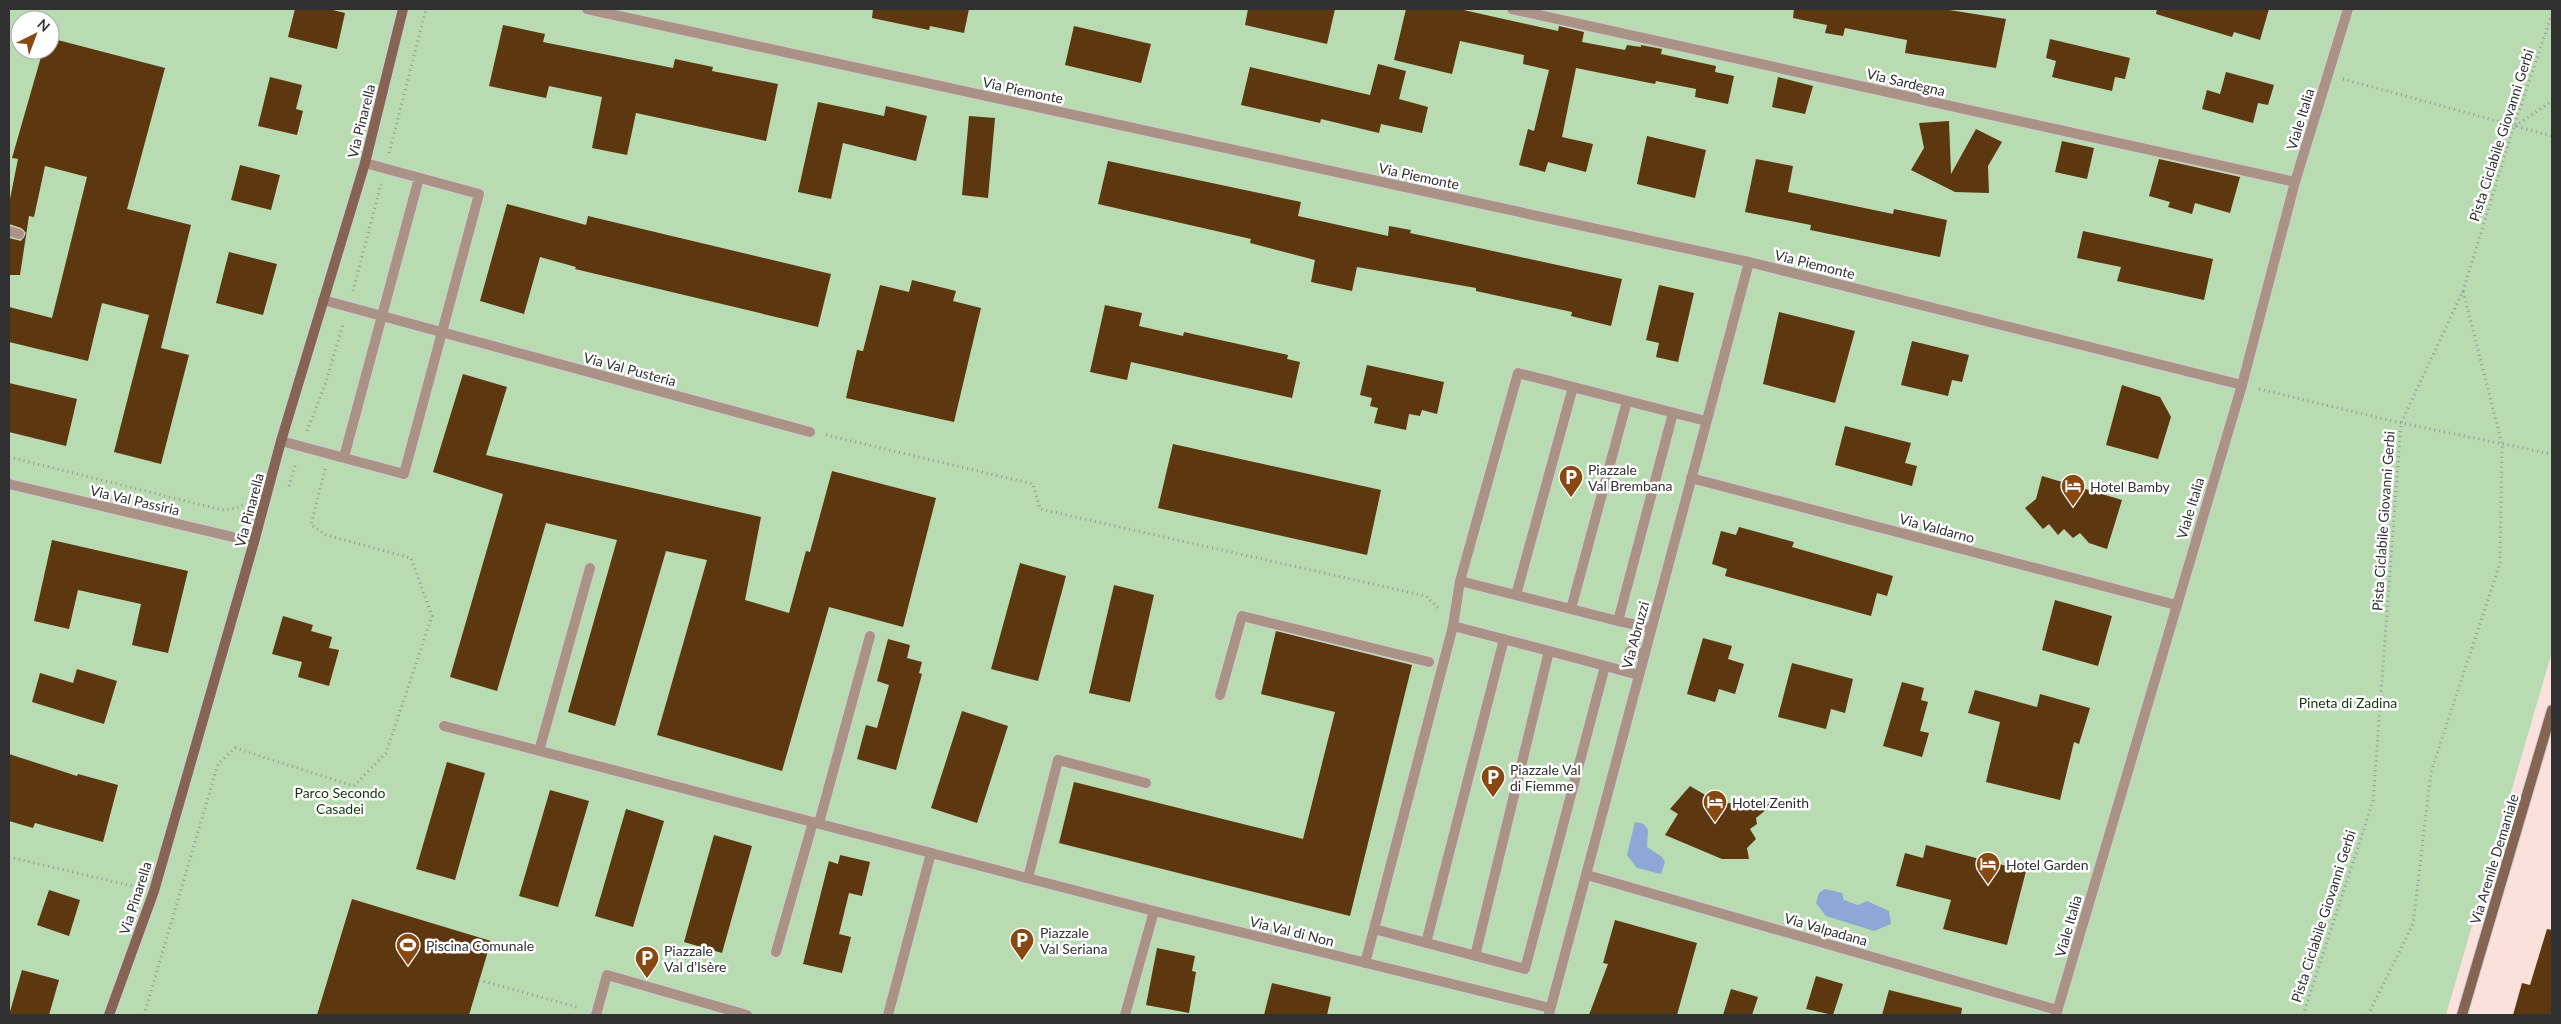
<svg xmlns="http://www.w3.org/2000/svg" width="2561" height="1024" font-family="Lato,sans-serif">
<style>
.commercial{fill:#fbe1dc}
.green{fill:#b9dbb2;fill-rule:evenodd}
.water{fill:#8da8d6}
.building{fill:#5c370f}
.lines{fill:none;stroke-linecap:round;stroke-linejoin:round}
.lane-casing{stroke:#cececf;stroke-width:12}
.street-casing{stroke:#cececf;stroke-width:12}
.secondary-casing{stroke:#cececf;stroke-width:12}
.path{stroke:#969697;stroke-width:3;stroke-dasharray:1 4;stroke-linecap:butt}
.lane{stroke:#aa9286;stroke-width:10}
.street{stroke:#aa9286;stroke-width:10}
.secondary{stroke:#866453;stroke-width:10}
.labels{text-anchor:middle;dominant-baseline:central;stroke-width:5;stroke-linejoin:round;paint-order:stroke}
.street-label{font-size:14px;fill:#303030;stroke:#fff}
.poi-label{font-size:14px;fill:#303030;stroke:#fff;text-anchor:start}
.park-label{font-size:14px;fill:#14390b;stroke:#fff}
</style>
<rect width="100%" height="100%" fill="#f1f1f2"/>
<path class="commercial" d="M2552,652V1015H2446Z"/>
<path class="green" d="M9,9H2552V652L2446,1015H9ZM20,20H50V50H20Z"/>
<path class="water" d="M1635,822L1644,824L1648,830L1647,847L1662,857L1665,862L1661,874L1637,868L1627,855Z
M1825,889L1842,893L1844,900L1858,905L1867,901L1889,911L1891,924L1874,931L1826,916L1816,903L1819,893Z"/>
<path class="building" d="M295,9H329L345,13L337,49L288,37Z
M873,9H969L964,33L930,26L929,30L872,18Z
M1248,9H1335L1327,44L1245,25Z
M1406,9H1459L1558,31L1559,26L1584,32L1582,42L1625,50L1627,45L1641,47V45L1662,49L1661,54L1716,66L1715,72L1734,76L1728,104L1695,97L1696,89L1656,81L1655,84L1576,68L1562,137L1593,144L1586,172L1548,162L1545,172L1519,165L1528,129L1534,131L1549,70L1523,64L1524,55L1460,41L1452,74L1394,60Z
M1794,9H1943L2006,19L1996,68L1905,53L1907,40L1845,28L1843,36L1825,33L1827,25L1793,18Z
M2157,9H2269L2260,40L2234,32L2232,37L2156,14Z
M503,25L545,34L543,42L673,68L675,59L713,67L712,71L778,84L766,141L636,113L627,155L592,148L602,97L549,86L546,98L489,86Z
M1074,26L1151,44L1141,83L1065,65Z
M50,38L165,68L127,209L191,225L161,348L189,355L161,464L114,452L149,315L102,303L88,361L9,342V307L52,318L87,177L45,166L34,217L29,216L20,275H9V238L21,241L26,233L21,228L9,224V204L18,159L12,158L43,50H50Z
M2050,39L2130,58L2125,79L2115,77L2112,91L2052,77L2056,61L2046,58Z
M1378,64L1406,71L1399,99L1428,107L1422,133L1381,124L1379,133L1321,119L1320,123L1241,105L1250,67L1370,95Z
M2226,72L2274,85L2268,105L2258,103L2253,123L2202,109L2207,90L2220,94Z
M270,77L302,85L296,109L303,111L297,135L258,126Z
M1778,77L1813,86L1805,114L1772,107Z
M818,102L884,116L886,106L927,116L916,161L843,143L831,199L798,192Z
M969,116L995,118L988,198L962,195Z
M1949,121L1951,174L1976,129L2002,142L1988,166L1989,193L1955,192L1911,170L1924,148L1919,123Z
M1647,136L1706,150L1695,198L1637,184Z
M2062,141L2094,148L2087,179L2055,172Z
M1756,159L1793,166L1788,192L1893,214L1894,209L1947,220L1940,257L1810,230L1811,225L1745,212Z
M2159,159L2240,177L2230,213L2195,203L2192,214L2168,207L2170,202L2149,196Z
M1108,161L1301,202L1298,216L1388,236L1389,226L1411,230L1410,233L1622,279L1611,326L1571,316L1572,312L1476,291V288L1357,267L1352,291L1311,282L1315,260L1250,243L1251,239L1098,204Z
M240,165L280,175L271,210L231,200Z
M507,204L586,225L588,216L831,274L818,327L575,269L576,267L540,257L524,314L480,301Z
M2083,231L2213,259L2204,300L2117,281L2121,267L2077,258Z
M229,252L277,264L263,315L216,303Z
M912,280L956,291L953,301L981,308L954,422L846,398L857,350L863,351L880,285L909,292Z
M1659,285L1694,293L1678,362L1656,357L1659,343L1646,340Z
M1105,305L1142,313L1139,326L1183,336L1184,332L1288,355L1287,359L1300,362L1292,398L1131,362L1127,380L1090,372Z
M1779,312L1855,331L1835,403L1763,384Z
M1912,341L1969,355L1962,382L1952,380L1948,396L1901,385Z
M1367,365L1444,382L1437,414L1422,410L1420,416L1409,414L1406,430L1374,423L1378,408L1370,406L1372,398L1360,395Z
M463,374L507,387L486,455L761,517L745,600L789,613L806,551L810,552L832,471L936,498L903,627L829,607L782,771L657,735L707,560L666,551L615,726L568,712L617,540L546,523L497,691L450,677L503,494L433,472Z
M9,383L77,399L66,446L9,432Z
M2122,385L2160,397L2171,417L2158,459L2106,445Z
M1845,426L1911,443L1905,463L1917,466L1912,486L1835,465Z
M1173,444L1381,490L1367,555L1158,508Z
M2042,476L2122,500L2107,549L2089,543L2080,533L2073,538L2064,529L2058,535L2049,524L2043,529L2025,508L2036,499Z
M1739,527L1794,542L1792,547L1893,576L1887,596L1877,593L1871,616L1725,576L1727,569L1712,564L1721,531L1736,535Z
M52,540L188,571L168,653L132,645L141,604L78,590L69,629L34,621Z
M1020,563L1066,576L1038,681L991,669Z
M1114,585L1154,595L1130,702L1089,693Z
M2055,600L2112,616L2098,666L2042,650Z
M283,616L313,625L311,631L332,637L329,648L339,650L329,686L298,677L302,662L272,654Z
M1276,631L1412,665L1350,916L1059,843L1074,782L1303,839L1335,712L1261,694Z
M1703,638L1732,646L1728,659L1744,664L1735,694L1719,689L1715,702L1687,694Z
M888,639L910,645L907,658L922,662L919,673L922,674L896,770L857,759L866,725L877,728L889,685L877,681Z
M1792,663L1853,679L1845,713L1831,709L1826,729L1778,717Z
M77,669L117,681L104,724L32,702L40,673L73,683Z
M1902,682L1924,688L1921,700L1928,702L1920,731L1929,733L1922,757L1883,746Z
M1975,690L2037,707L2040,694L2090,708L2079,744L2074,742L2060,800L1986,782L2000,722L1968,713Z
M962,711L1008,726L977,823L931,808Z
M9,754L77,776L78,774L118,785L103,842L35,823L33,828L9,821Z
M447,762L485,773L455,880L416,869Z
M1690,786L1719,803L1773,804L1756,818L1757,824L1750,829L1756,839L1747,848L1749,859H1722L1665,835L1678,814L1670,809Z
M550,790L589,801L558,907L519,896Z
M626,809L664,821L633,927L595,916Z
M714,835L752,846L722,953L684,942Z
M1926,845L2026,871L2007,945L1943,929L1951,900L1896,886L1905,853L1923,858Z
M840,855L870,862L862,896L849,893L839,934L851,937L842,973L803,964L829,861L838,864Z
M49,890L80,900L69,936L37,925Z
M352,899L491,941L469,1015H317Z
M1615,920L1697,943L1677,1015H1589L1608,964L1603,963Z
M2547,929L2552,930V1015H2513L2522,983L2530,985Z
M1157,948L1195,956L1192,971L1196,972L1189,1013L1146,1005Z
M22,970L59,980L49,1015H9Z
M1816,976L1843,984L1833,1015L1806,1009Z
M1272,983L1331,997L1327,1015H1264Z
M1731,989L1758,997L1752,1015H1723Z
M1889,990L1962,1008L1961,1015H1882Z"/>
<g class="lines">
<defs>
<path id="lane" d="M1673,413L1618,621L1460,581L1518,373L1706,421
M281,441L404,474L479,194L365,163
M344,457L419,178
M1516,595L1573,387
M1571,609L1627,401
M1618,621L1651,628
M1453,626L1460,581
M1630,651L1644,654
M1605,666L1525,969L1374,929L1453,626C1515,642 1577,658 1638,675
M1058,760L1146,783
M1426,943L1504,639
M1475,956L1549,651
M1365,963L1374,929
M596,1015L607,975L747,1015
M888,1015L931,853
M1125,1015L1154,911"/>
<path id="street" d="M587,9L1749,262L2242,385
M1512,9L2295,182
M9,231L19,234
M323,300L810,432
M1691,478L2176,605
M9,484L254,542
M1220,695L1242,616L1429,662
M444,726L1154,911L1550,1008
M539,751L590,568
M819,823L870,636
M1587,875L2057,1010
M1028,878L1058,760
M776,952L813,822
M1549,1014L1749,262
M2056,1015L2242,385L2295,182L2348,9"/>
<path id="secondary" d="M109,1015L154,891L254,542L281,441L365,163L403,9
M2462,1015L2552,710"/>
</defs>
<use href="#lane" class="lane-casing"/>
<use href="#street" class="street-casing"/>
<use href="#secondary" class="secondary-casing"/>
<path class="path" d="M2343,79L2552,136
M2515,126L2552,101
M389,153L426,9
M353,291L381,184
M2259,389L2401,423L2552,454
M307,431L326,382L343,324
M826,435L1033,484L1040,509L1426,596L1438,608
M9,457L222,510L237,508L246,503
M289,486L296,463
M9,857L137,887
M479,980L580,1008
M144,1015L218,764L235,748L354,786L386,753L432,616L411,558L326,535L311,525L325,469
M2303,1015L2373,801L2401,423L2463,291L2514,126L2552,14
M2368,1015L2413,924L2431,772L2500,563L2502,444L2463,291"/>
<use href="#lane" class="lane"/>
<use href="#street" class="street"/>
<use href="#secondary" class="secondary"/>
</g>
<defs>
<symbol id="parking-pin" viewBox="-11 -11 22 30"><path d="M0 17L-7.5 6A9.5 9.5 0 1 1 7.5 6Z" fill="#884812" stroke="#fff"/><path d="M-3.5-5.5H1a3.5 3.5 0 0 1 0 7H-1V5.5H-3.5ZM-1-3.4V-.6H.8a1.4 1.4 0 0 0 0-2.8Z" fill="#fff"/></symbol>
<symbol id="hotel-pin" viewBox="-11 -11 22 30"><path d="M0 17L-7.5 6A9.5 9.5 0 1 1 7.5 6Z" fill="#884812" stroke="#fff"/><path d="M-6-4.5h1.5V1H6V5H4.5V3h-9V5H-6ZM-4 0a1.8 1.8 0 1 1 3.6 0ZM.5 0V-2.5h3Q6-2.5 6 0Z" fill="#fff"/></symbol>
<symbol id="stadium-pin" viewBox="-11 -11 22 30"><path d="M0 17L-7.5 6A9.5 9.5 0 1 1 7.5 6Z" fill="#884812" stroke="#fff"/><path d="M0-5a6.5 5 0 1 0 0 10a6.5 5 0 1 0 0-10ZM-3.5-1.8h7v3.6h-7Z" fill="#fff"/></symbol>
</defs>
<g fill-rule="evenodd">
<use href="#parking-pin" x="1557" y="463" width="28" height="38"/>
<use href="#hotel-pin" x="2059" y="472" width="28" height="38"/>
<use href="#parking-pin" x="1479" y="763" width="28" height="38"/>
<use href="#hotel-pin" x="1701" y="788" width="28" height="38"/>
<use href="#hotel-pin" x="1974" y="850" width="28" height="38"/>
<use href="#parking-pin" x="1008" y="926" width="28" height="38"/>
<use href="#stadium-pin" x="394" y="931" width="28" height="38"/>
<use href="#parking-pin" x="633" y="944" width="28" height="38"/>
</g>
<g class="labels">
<g class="street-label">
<text transform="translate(1906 82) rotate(13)">Via Sardegna</text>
<text transform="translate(1023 90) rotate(12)">Via Piemonte</text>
<text transform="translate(2300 119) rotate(-73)">Viale Italia</text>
<text transform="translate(361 121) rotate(-76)">Via Pinarella</text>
<text transform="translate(2501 135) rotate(-72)">Pista Ciclabile Giovanni Gerbi</text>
<text transform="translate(1419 176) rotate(12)">Via Piemonte</text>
<text transform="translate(1815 264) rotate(14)">Via Piemonte</text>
<text transform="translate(630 369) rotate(15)">Via Val Pusteria</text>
<text transform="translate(135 500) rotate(13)">Via Val Passiria</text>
<text transform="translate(2190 508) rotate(-73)">Viale Italia</text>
<text transform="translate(249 510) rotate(-75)">Via Pinarella</text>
<text transform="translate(2383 521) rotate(-86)">Pista Ciclabile Giovanni Gerbi</text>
<text transform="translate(1937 528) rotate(15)">Via Valdarno</text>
<text transform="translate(1635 635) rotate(-75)">Via Abruzzi</text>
<text transform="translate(2494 859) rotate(-73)">Via Arenile Demaniale</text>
<text transform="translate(135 898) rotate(-72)">Via Pinarella</text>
<text transform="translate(2323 916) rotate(-72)">Pista Ciclabile Giovanni Gerbi</text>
<text transform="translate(2068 926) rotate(-74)">Viale Italia</text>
<text transform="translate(1826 929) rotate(16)">Via Valpadana</text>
<text transform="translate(1292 931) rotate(14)">Via Val di Non</text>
</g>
<g class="poi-label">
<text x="1588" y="469">Piazzale<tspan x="1588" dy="16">Val Brembana</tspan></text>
<text x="2090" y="486">Hotel Bamby</text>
<text x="1510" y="769">Piazzale Val<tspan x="1510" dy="16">di Fiemme</tspan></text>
<text x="1732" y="802">Hotel Zenith</text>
<text x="2006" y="864">Hotel Garden</text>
<text x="1040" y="932">Piazzale<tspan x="1040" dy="16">Val Seriana</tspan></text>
<text x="426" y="945">Piscina Comunale</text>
<text x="664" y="950">Piazzale<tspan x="664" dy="16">Val d'Isère</tspan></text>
</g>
<g class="park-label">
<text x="2348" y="702">Pineta di Zadina</text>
<text x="340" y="792">Parco Secondo<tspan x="340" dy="16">Casadei</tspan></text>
</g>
</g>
<rect width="2561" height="1024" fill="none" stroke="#303030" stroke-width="20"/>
<g transform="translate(35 35) rotate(42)"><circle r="24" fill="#ffffff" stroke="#acacac"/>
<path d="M0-4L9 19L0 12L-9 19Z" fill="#884812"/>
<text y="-8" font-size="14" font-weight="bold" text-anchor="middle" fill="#303030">N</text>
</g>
</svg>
